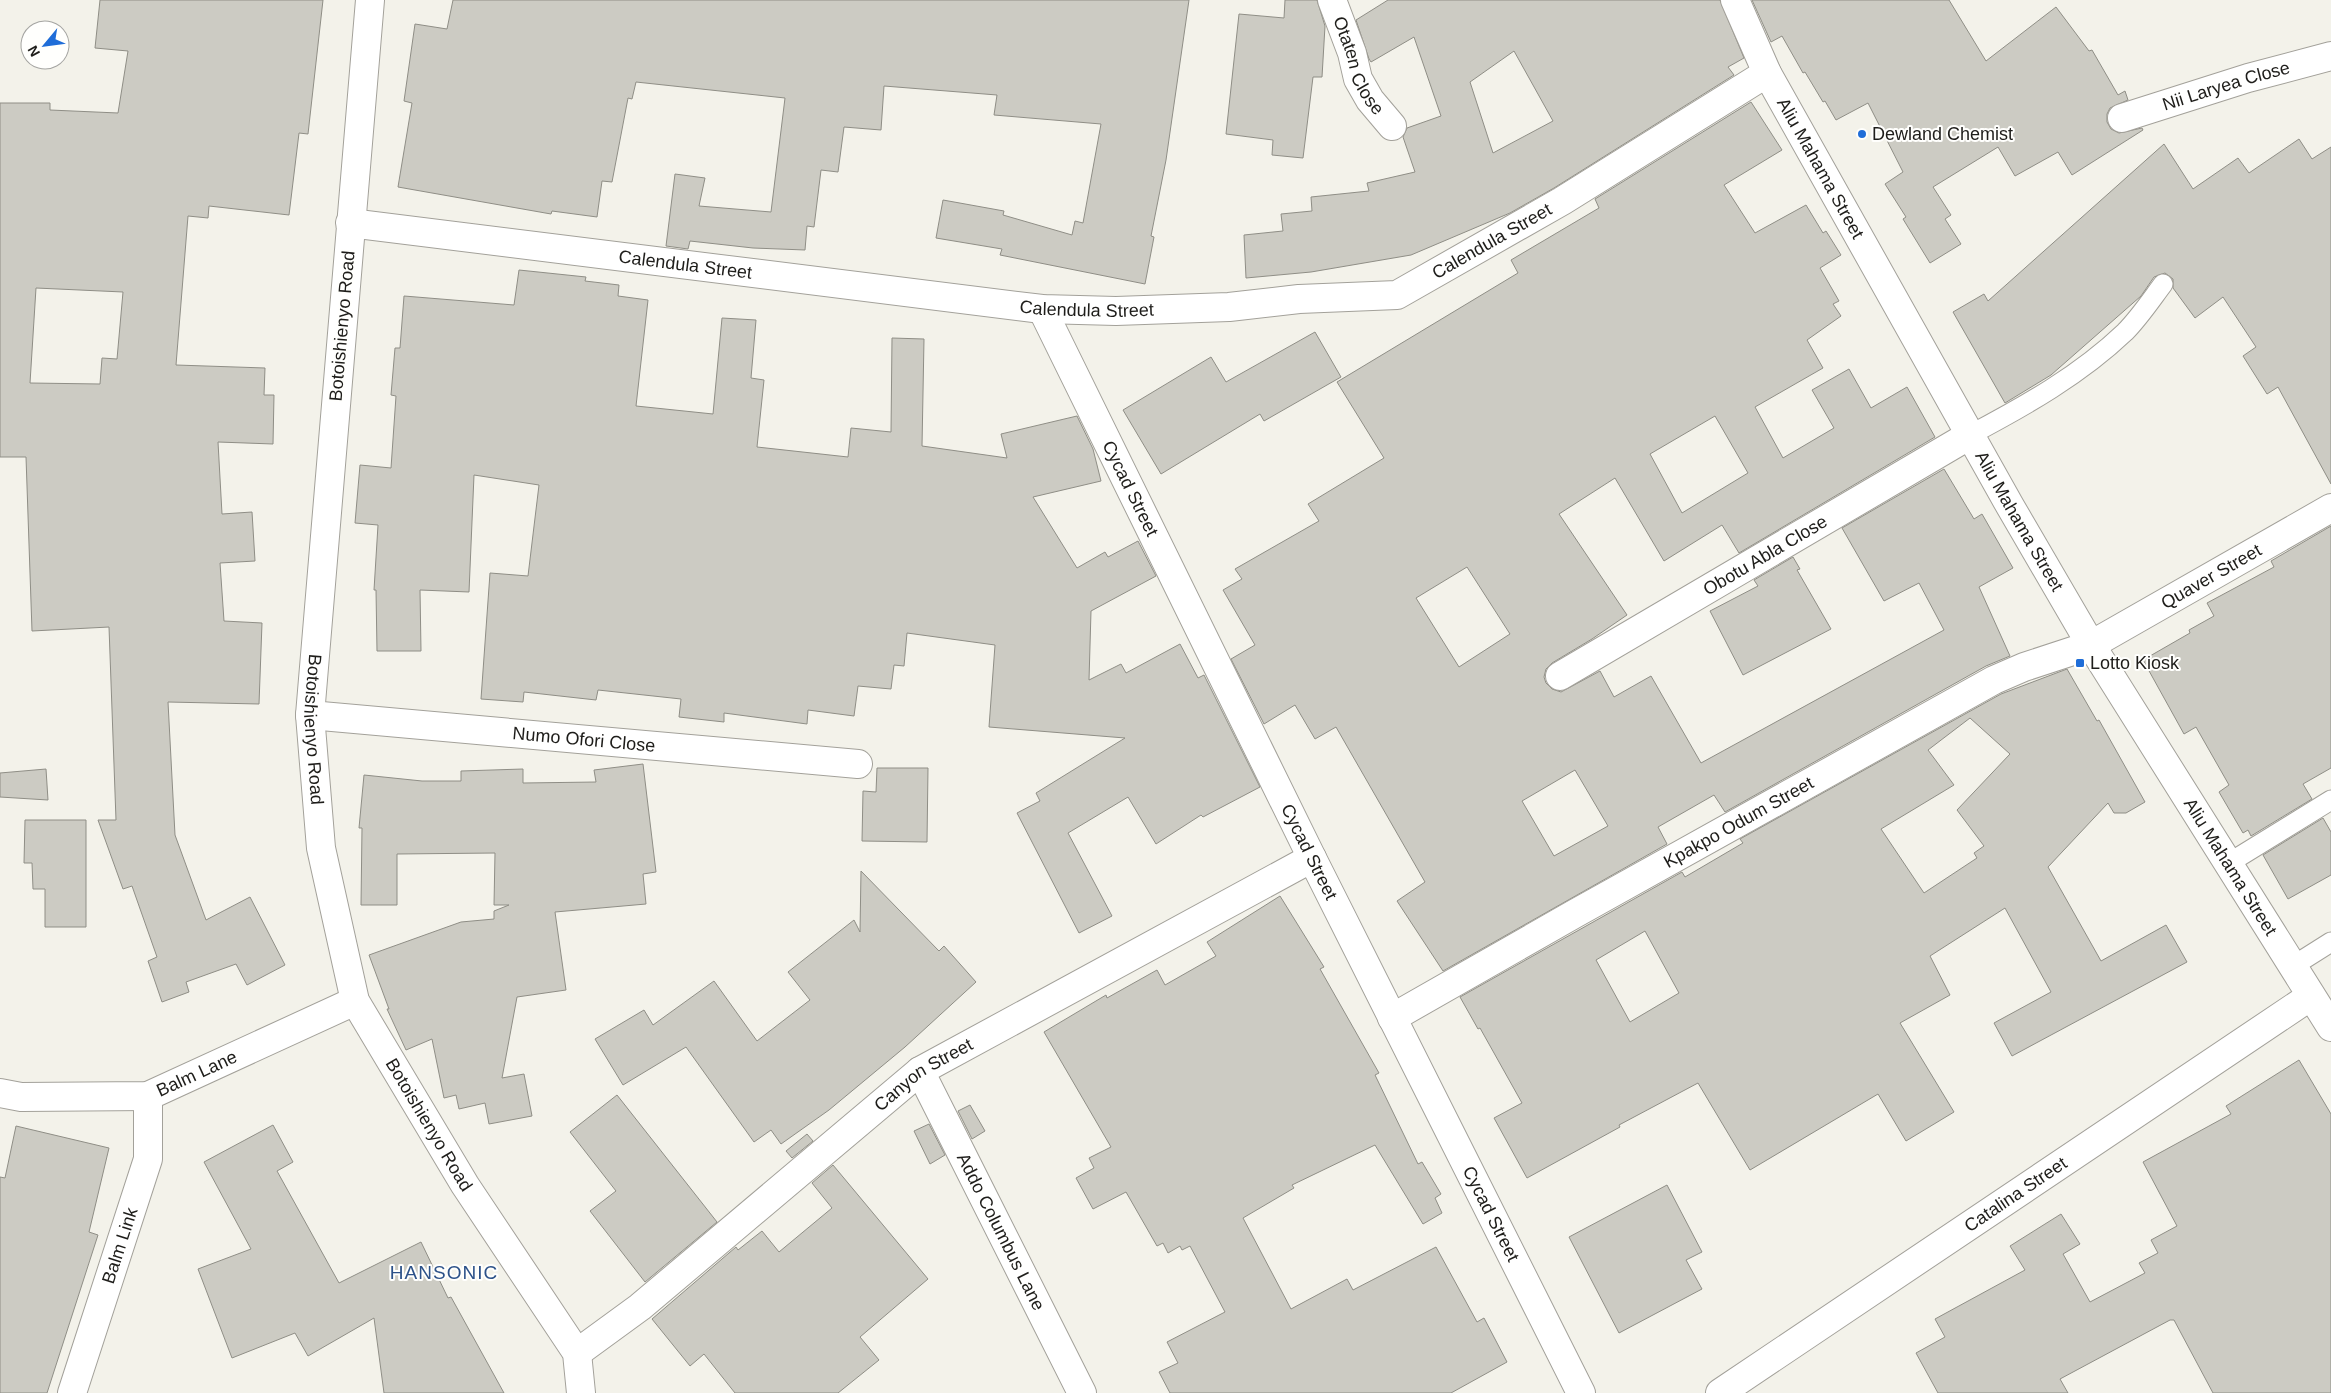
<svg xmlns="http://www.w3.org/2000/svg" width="2331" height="1393" font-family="Helvetica,sans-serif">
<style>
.building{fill:#cccbc3;stroke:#8f8e86;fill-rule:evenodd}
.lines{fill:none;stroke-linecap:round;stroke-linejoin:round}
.lane-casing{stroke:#a3a19a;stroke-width:21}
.street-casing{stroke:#a3a19a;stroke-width:30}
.secondary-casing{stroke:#a3a19a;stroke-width:30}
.lane{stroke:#fff;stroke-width:19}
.street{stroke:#fff;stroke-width:28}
.secondary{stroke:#fff;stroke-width:28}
.poi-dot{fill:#1f6dd8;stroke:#fffffd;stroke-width:2}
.labels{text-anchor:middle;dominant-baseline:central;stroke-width:4;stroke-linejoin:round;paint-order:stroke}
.street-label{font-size:18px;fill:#1e1d1a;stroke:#fffffd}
.poi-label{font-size:18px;fill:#1e1d1a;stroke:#fffffd;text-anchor:start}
.neighbourhood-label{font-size:19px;letter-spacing:1px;fill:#2d5289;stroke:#fffffd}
</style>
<rect width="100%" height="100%" fill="#f3f2ea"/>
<path class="building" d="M100,0H323L308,134L299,133L289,215L209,206L208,218L188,216L176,365L265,368L264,395H274L273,444L218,442L222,514L252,512L255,561L220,563L224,621L262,623L259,704L168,702L175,835L206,920L250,897L285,965L247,985L236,964L186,982L189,992L162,1002L148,961L157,957L132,886L123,889L98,820H116L109,627L32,631L26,457H0V103H50V110L118,113L128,51L95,48ZM36,288L123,292L117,359L102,358L100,384L30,383Z
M453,0H1189L1166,160L1151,236L1154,237L1145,284L1000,255L1002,249L936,238L943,200L1004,211L1003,215L1072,235L1075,221L1083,223L1101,124L994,115L997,95L884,86L881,130L844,127L838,172L821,170L814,227L807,226L805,250L753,248L690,241L688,249L666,246L675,174L705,178L699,206L771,212L785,98L636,82L632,99L628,98L612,182L602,181L597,217L552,211L551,214L398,187L412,103L404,101L415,24L447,29Z
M1285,0H1317L1325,26L1322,77H1313L1303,158L1272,155L1273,140L1226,134L1239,14L1284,18Z
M1388,0H1720L1744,58L1728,67L1734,75L1554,188L1510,213L1411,255L1311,272L1246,278L1244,235L1283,231L1281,214L1312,211L1311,197L1369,191L1367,183L1415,172L1403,137L1407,128L1441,116L1414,37L1371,62L1369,59L1356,20ZM1514,51L1553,121L1493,153L1470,82Z
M1752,0H1949L1986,61L2056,7L2089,51L2092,50L2118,95L2125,91L2128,100L2110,108L2107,114V122L2111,129L2119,133L2142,128L2143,130L2072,175L2058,152L2015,176L1998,147L1933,187L1951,215L1945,219L1961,244L1930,263L1903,219L1906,217L1885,184L1903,172L1868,103L1836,120L1825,101L1823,102L1805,72L1803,73L1782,36L1771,42Z
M1751,102L1782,150L1724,185L1755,233L1806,205L1823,233L1826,231L1841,255L1820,268L1839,301L1833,304L1841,316L1807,340L1823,368L1755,407L1783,458L1834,428L1812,390L1849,369L1871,408L1907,387L1935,437L1739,553L1722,525L1664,561L1615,478L1559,514L1627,615L1592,639L1552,663L1546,669L1544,677L1546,683L1552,689L1561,692L1600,671L1614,697L1651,676L1701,763L1944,630L1919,583L1884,601L1842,528L1944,469L1974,519L1982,514L2013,568L1979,587L2010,656L1986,666L1725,812L1714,795L1658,827L1667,844L1443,971L1397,901L1425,882L1336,727L1315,739L1295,705L1264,724L1231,659L1255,645L1223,590L1242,579L1235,569L1319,521L1308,504L1384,458L1337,382L1518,273L1511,260L1599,208L1595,199ZM1715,416L1748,473L1682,513L1650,454ZM1467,567L1510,634L1459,667L1416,598ZM1575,770L1608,826L1554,856L1522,801Z
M2299,139L2312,159L2331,147V484L2278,387L2267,394L2243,356L2256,347L2223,297L2195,318L2173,288V279L2165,273L2154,277L2141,296L2051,375L2005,403L1953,312L1984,294L1988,301L2164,144L2193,189L2238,158L2249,173Z
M519,270L586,277L585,281L619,285L618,296L648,300L636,406L713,414L722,318L756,320L751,378L764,380L757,447L848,457L851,428L891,432L892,338L924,339L922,446L1007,458L1001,434L1077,416L1093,449L1101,481L1033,497L1077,568L1105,552L1108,557L1138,541L1156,576L1091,611L1089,680L1121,664L1126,673L1180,644L1198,678L1204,675L1260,787L1203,817L1201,815L1156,844L1128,797L1068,833L1112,916L1079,933L1017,813L1040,801L1036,793L1125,738L989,727L995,645L907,633L904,666L894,665L891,689L858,686L854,716L808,710L807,724L724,713V722L679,717L681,699L598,690L596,700L524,692L523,702L481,699L490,573L528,576L539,485L474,475L469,592L420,590L421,651H377L376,590H374L378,525L355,523L360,465L391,468L396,396L391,395L395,348H400L404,296L514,305Z
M1315,332L1341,377L1264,421L1260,414L1161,474L1123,410L1211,357L1226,382Z
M2331,526V768L2303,784L2312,799L2251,836L2248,830L2243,833L2219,792L2229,785L2196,727L2184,734L2143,660L2190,633L2189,630L2214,616L2207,603L2274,567L2271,561Z
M1793,557L1800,569L1797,570L1831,629L1743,675L1710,611L1758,586L1754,580Z
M2067,669L2097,721L2099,720L2145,802L2126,813H2114L2108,803L2048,867L2101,961L2166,925L2187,962L2012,1056L1994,1023L2051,992L2005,908L1930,956L1950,995L1900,1023L1954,1112L1906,1141L1878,1094L1750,1170L1698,1083L1619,1125L1620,1127L1527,1178L1494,1118L1522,1103L1480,1028L1478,1029L1460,997L1682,872L1685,877L1743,843L1740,839L2001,694ZM1970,718L2010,754L1957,810L1984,846L1974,853L1977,858L1924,893L1881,829L1954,785L1928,750ZM1645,931L1679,993L1630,1022L1596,960Z
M643,764L656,872L643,874L646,904L555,912L566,990L517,997L502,1078L524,1074L532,1116L489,1124L485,1103L459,1109L456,1095L444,1098L432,1039L406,1050L387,1009H389L369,955L461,922L494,919V911L509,905H494L495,853L397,854V905H361L362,828H359L364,775L422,781H461V771L523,769V783L596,782L594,770Z
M877,768H928L927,842L862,841L863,791L876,792Z
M46,769L48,800L0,797V773Z
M2323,818L2331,832V875L2288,899L2263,855Z
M25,820H86V927H45V889H33L32,863H24Z
M861,871L939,951L944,946L976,982L905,1047L829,1110L781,1144L771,1130L754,1142L686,1047L623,1085L595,1039L644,1010L653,1025L714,981L757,1041L810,1000L788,972L854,920L860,932Z
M1280,896L1324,967L1320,969L1379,1073L1375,1075L1418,1164L1422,1162L1441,1194L1435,1198L1442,1213L1423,1224L1375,1145L1292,1185L1294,1188L1243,1218L1291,1309L1347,1279L1353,1290L1436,1247L1477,1322L1484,1318L1507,1362L1451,1393H1170L1159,1372L1178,1363L1167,1342L1225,1312L1190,1246L1182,1250L1180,1246L1168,1253L1163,1243L1157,1246L1126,1192L1093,1209L1076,1178L1094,1168L1089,1158L1111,1147L1044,1032L1106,995L1107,998L1157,970L1165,985L1216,956L1207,942Z
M2299,1060L2331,1114V1393H2213L2174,1320H2170L2060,1379L2068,1393H1938L1916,1353L1945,1337L1935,1319L2025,1270L2010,1246L2061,1214L2080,1244L2063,1254L2090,1302L2145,1273L2139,1263L2158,1253L2151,1240L2177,1226L2143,1162L2231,1114L2226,1106Z
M617,1095L717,1222L645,1282L590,1211L616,1191L570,1132Z
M970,1105L985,1131L972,1139L958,1111Z
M929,1124L945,1155L930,1164L914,1131Z
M273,1125L293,1162L277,1171L339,1283L421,1242L448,1298L451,1297L504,1393H384L374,1318L308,1356L295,1333L232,1358L198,1269L251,1249L204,1162Z
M16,1126L109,1148L89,1232L98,1235L47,1393H0V1177L5,1178Z
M807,1134L813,1141L792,1158L786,1151Z
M833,1165L928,1279L860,1337L879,1360L838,1393H735L704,1354L690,1366L652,1319L736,1247L738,1250L762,1231L779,1252L832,1208L812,1183Z
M1667,1185L1702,1252L1686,1260L1702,1289L1619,1333L1569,1237Z"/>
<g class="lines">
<defs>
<path id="lane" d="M1970,435C2025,406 2080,375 2125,332C2139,318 2151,300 2163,284
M2229,863L2331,800
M2293,966L2331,942"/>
<g id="street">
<path id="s1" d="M370,0L310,715L321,848L355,1001L465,1185L577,1353L581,1393"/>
<path id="s2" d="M1332,0L1352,53L1358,79L1370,100L1392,126"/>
<path id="s3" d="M2122,118L2248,78L2331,56"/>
<path id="s4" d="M350,223L1042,309L1116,311L1229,307L1299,299L1397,295L1562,201L1767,73"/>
<path id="s5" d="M1042,309L1312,858L1581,1393"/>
<path id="s6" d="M1560,676L1970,435"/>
<path id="s7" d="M310,715L858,764"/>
<path id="s8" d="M1392,1018L1576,913L1994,680L2024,667L2091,645L2331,508"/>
<path id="s9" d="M920,1071L1082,1393"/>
<path id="s10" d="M0,1093L21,1097L148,1096L355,1001"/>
<path id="s11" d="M577,1353L640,1307L920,1071L1312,858"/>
<path id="s12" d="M72,1393L148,1159V1096"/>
<path id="s13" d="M1720,1393L2311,996"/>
</g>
<g id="secondary">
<path id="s14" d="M1735,0L1767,73L2010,506L2091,645L2331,1027"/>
</g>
</defs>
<use href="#lane" class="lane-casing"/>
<use href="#street" class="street-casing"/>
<use href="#secondary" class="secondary-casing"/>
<use href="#lane" class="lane"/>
<use href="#street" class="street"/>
<use href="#secondary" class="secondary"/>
</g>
<g class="poi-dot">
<circle cx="1862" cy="134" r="5"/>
<rect x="2075" y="658" width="10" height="10" rx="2.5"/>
</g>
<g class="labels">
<g class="street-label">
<text stroke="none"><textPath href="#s2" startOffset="71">Otaten Close</textPath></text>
<text stroke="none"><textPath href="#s3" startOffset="109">Nii Laryea Close</textPath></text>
<text stroke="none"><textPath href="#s14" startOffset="189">Aliu Mahama Street</textPath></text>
<text stroke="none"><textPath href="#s4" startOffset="1162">Calendula Street</textPath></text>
<text stroke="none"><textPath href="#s4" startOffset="338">Calendula Street</textPath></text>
<text stroke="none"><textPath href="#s4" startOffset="742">Calendula Street</textPath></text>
<text transform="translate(342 326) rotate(-85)">Botoishienyo Road</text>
<text stroke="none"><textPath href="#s5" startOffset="200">Cycad Street</textPath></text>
<text stroke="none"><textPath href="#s14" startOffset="594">Aliu Mahama Street</textPath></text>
<text stroke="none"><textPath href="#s6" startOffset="238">Obotu Abla Close</textPath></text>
<text stroke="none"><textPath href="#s8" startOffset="932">Quaver Street</textPath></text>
<text stroke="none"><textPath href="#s1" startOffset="732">Botoishienyo Road</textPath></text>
<text stroke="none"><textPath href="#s7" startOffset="275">Numo Ofori Close</textPath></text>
<text stroke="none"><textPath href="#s8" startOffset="398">Kpakpo Odum Street</textPath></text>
<text stroke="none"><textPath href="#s5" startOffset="605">Cycad Street</textPath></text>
<text stroke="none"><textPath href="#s14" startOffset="999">Aliu Mahama Street</textPath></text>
<text stroke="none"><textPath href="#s10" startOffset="202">Balm Lane</textPath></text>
<text stroke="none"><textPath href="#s11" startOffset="445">Canyon Street</textPath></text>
<text stroke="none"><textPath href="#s1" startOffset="1152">Botoishienyo Road</textPath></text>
<text stroke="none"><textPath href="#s13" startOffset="356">Catalina Street</textPath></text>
<text stroke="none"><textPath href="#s5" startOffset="1010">Cycad Street</textPath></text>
<text stroke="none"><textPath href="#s9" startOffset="180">Addo Columbus Lane</textPath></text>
<text stroke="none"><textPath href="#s12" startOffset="155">Balm Link</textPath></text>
</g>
<g class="poi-label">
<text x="1872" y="134">Dewland Chemist</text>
<text x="2090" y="663">Lotto Kiosk</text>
</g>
<g class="neighbourhood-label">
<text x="444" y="1272">HANSONIC</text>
</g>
</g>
<g transform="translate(45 45) rotate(241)"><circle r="24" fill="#fffffd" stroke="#a5a5a2"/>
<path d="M0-4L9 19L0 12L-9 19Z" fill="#1f6dd8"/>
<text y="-8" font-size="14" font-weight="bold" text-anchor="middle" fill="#1e1d1a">N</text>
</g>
</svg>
